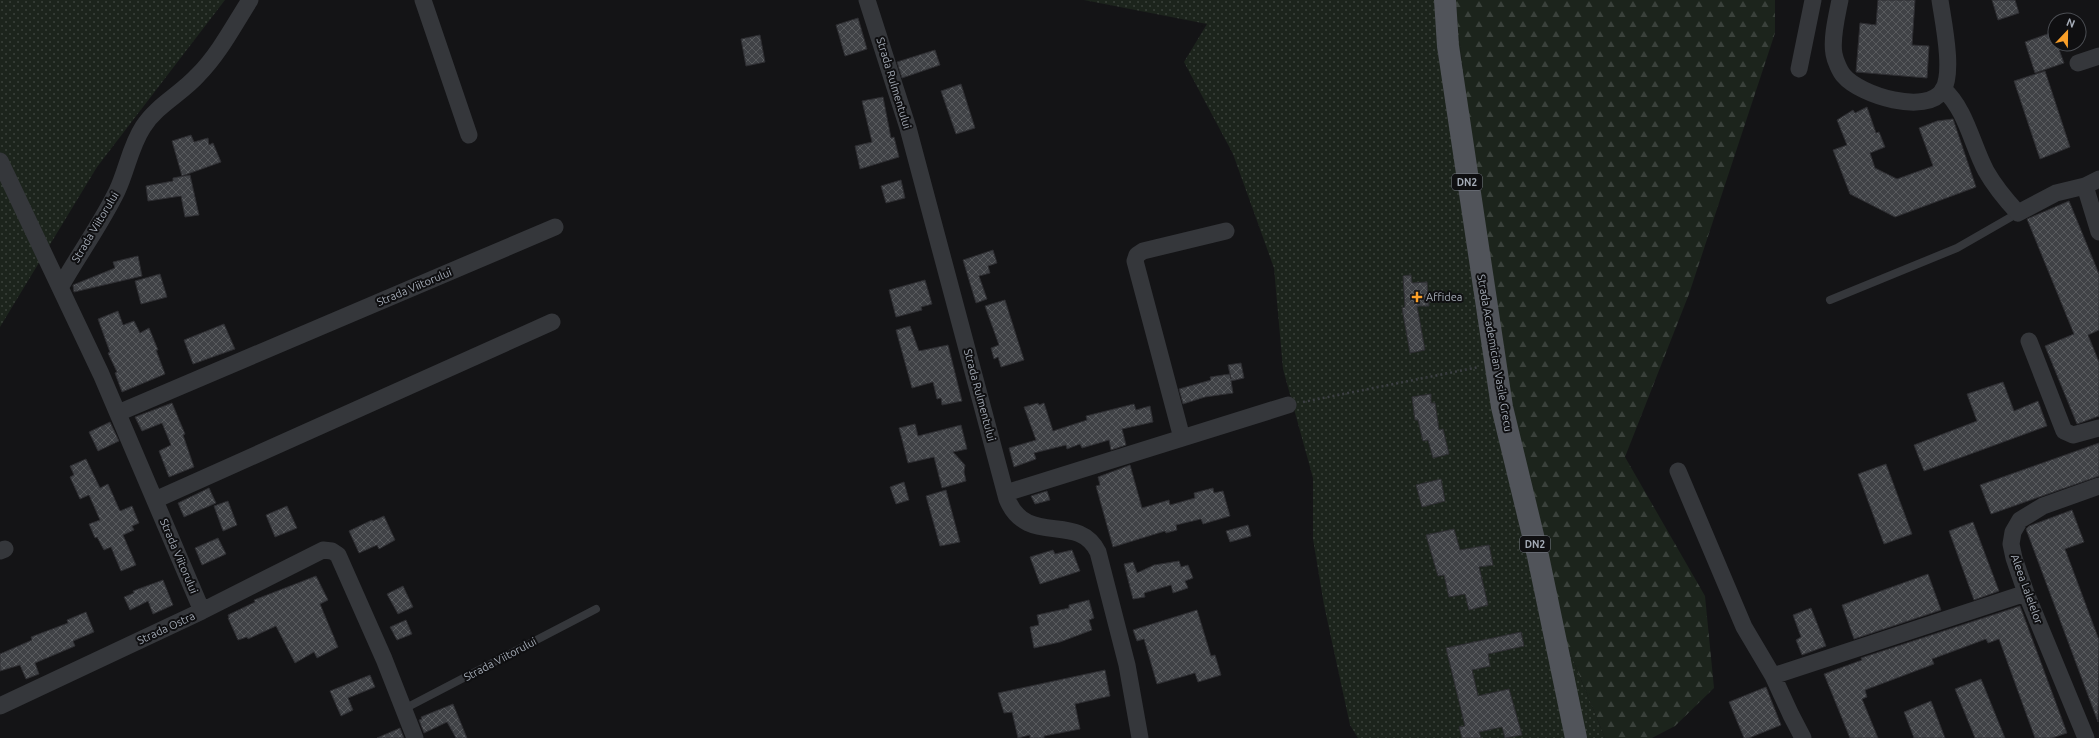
<svg xmlns="http://www.w3.org/2000/svg" width="2099" height="738" font-family="Ubuntu,sans-serif">
<style>
.grass{fill:url(#grass-dots)}
.forest{fill:url(#forest-firs)}
.building{fill:url(#building-cross-hatch);stroke:#2e2e32}
.lines{fill:none;stroke-linecap:round;stroke-linejoin:round}
.path{stroke:#3b3e42;stroke-width:2.5;stroke-dasharray:2 3;stroke-linecap:butt}
.service{stroke:#35373b;stroke-width:8}
.minor{stroke:#35373b;stroke-width:17}
.primary{stroke:#51545a;stroke-width:22}
.poi-dot{fill:#fa9f28;stroke:#0f0f11;stroke-width:1.5}
.labels{text-anchor:middle;dominant-baseline:central;stroke-width:4;stroke-linejoin:round;paint-order:stroke}
.shield{fill:#0f0f11;stroke:#787d85;stroke-width:1}
.shield-label{font-size:10px;font-weight:bold;fill:#a5acb7}
.street-label{font-size:11px;fill:#a5acb7;stroke:#0f0f11}
.poi-label{font-size:11px;fill:#a5acb7;stroke:#0f0f11;text-anchor:start}
</style>
<defs>
<pattern id="grass-dots" width="8" height="8" patternUnits="userSpaceOnUse"><rect width="8" height="8" fill="#1c241c"/><path d="M2 2h.1M6 6h.1" fill="none" stroke="#3a413b" stroke-width="1.8" stroke-linecap="round"/></pattern>
<pattern id="forest-firs" width="22" height="20" patternUnits="userSpaceOnUse"><rect width="22" height="20" fill="#1c241c"/><path d="M5 1l3.5 6h-7zM16 11l3.5 6h-7z" fill="#3a413b"/></pattern>
<pattern id="building-cross-hatch" width="8" height="8" patternUnits="userSpaceOnUse"><rect width="8" height="8" fill="#404246"/><path d="M0 0l8 8M0 8l8-8" fill="none" stroke="#595b5e"/></pattern>
</defs>
<rect width="100%" height="100%" fill="#141416"/>
<path class="grass" d="M0,0H225L97,167L0,327Z
M1084,0H1455L1468,114L1551,606L1605,738H1358L1350,725L1324,605L1313,539V478L1283,369L1274,268L1233,154L1184,62L1207,24Z"/>
<path class="forest" d="M1455,0H1775V33L1689,294L1625,457L1705,596L1714,688L1675,726L1652,738H1605L1551,606L1498,335L1468,114Z"/>
<path class="building" d="M1878,0H1915L1912,45L1929,46L1927,78L1856,72L1860,23L1876,25Z
M1992,0H2015L2019,13L1998,20Z
M858,18L867,49L845,56L836,25Z
M2053,32L2055,44H2057L2064,63L2035,73L2025,42Z
M760,35L765,62L746,66L741,39Z
M935,50L940,65L902,78L897,62Z
M2045,71L2070,147L2040,159L2014,81Z
M961,84L975,128L956,134L941,91Z
M883,97L891,138L894,137L899,157L860,169L855,146L872,142L862,101Z
M1867,107L1876,133L1879,132L1885,147L1870,153L1875,168L1897,179L1933,166L1919,128L1937,121L1953,119L1976,187L1895,217L1850,194L1833,150L1847,145L1837,120L1853,110L1855,113Z
M191,135L194,142L208,138L209,145L213,143L221,162L182,176L172,141Z
M190,175L199,215L185,217L181,196L148,201L146,186L173,181V178Z
M901,180L905,198L886,203L881,186Z
M2069,201L2099,274V330L2088,335L2099,362V416L2077,424L2045,346L2074,334L2027,219Z
M993,250L997,263L988,266L990,273L979,276L987,299L976,303L963,260Z
M138,256L142,276L74,292L73,285L115,268L113,262Z
M160,274L167,297L141,304L135,281Z
M1411,275L1412,283L1427,282L1429,306H1417L1425,350L1410,353L1402,308L1405,307L1403,276Z
M925,280L932,304L921,307L922,310L896,317L889,290Z
M1005,300L1024,360L1001,367L998,357L994,359L991,348L999,345L985,306Z
M118,311L123,325L134,321L140,333L149,328L158,350H156L165,374L122,392L115,373L117,372L108,353L110,352L107,344L98,319Z
M224,324L235,349L193,364L184,340Z
M910,326L919,351L948,345L962,401L942,405L941,398L937,399L933,382L912,388L896,330Z
M1241,363L1244,378L1231,381L1233,393L1205,397L1183,404L1179,389L1211,380L1210,377L1230,374L1231,379L1228,365Z
M2003,382L2014,411L2038,401L2047,426L1924,471L1914,445L1977,421L1967,394Z
M1431,394V403H1435L1439,430L1443,429L1449,454L1433,458L1428,440L1423,441L1418,420H1415L1412,397Z
M172,403L185,434L183,435L194,467L169,477L159,451L171,445L162,423L142,431L135,417Z
M1038,403L1039,405L1044,403L1053,431L1087,420L1086,416L1134,404L1136,410L1150,406L1153,422L1122,429L1126,445L1111,450L1109,440L1082,448L1080,444L1067,449L1066,445L1034,453L1036,459L1014,467L1009,448L1036,440L1024,407Z
M110,422L119,441L98,451L89,432Z
M915,424L918,436L961,425L967,449L953,452L965,465L964,472L966,481L942,488L934,457L908,463L899,428Z
M2099,443V476L1991,514L1980,485Z
M86,459L100,488L108,484L120,511L132,506L139,523L132,526L134,530L123,535L136,565L121,571L111,547L104,550L97,537L95,538L89,524L100,520L89,495L80,499L70,477L74,475L70,466Z
M1886,464L1912,534L1884,544L1858,474Z
M1130,465L1142,508L1169,500L1170,505L1195,498L1194,493L1213,488L1214,493L1223,491L1230,516L1203,524L1201,519L1176,525L1177,530L1166,533L1165,531L1113,547L1096,486L1100,485L1098,477Z
M1441,479L1445,501L1422,507L1416,485Z
M904,482L909,500L896,504L890,487Z
M209,488L216,503L184,517L178,503Z
M946,490L960,542L940,546L926,496Z
M1047,491L1050,500L1035,504L1031,496Z
M228,501L237,525L223,531L214,506Z
M287,506L297,528L275,537L266,515Z
M2072,510L2084,542L2065,549L2099,640L2098,722L2026,529L2029,526Z
M384,516L395,540L379,549L377,545L359,553L349,531L372,520L373,521Z
M1973,522L1999,591L1974,600L1949,531Z
M1248,525L1251,536L1230,542L1226,531Z
M1454,529L1460,550L1489,545L1493,565L1479,567L1488,605L1469,610L1465,594L1449,597L1444,575L1438,576L1426,535Z
M218,538L226,554L202,565L195,548Z
M1053,550L1055,554L1072,550L1080,571L1040,584L1030,557Z
M1179,561L1181,567L1188,565L1193,578L1185,581L1188,588L1173,593L1171,585L1144,593L1145,597L1133,599L1124,564L1133,562L1137,573L1154,565Z
M1928,574L1941,610L1854,639L1842,605Z
M316,576L328,600L320,604L338,647L317,658L314,652L295,663L276,626L248,639L247,637L238,640L228,618H229L228,615L255,602L254,600Z
M163,580L173,605L153,614L148,601L130,610L124,597L134,593L133,591Z
M403,586L413,607L398,614L387,594Z
M1089,600L1094,618L1089,620L1092,630L1060,642L1034,648L1030,627L1039,625L1037,615L1069,608V605Z
M2020,606L2067,733L2052,738H2035L1999,639L1988,643L1986,639L1932,659L1934,664L1865,690L1867,697L1862,699L1878,738H1850L1824,674L1862,660L1861,658Z
M1811,608L1826,646L1802,655L1796,640L1801,637L1793,615Z
M1197,610L1211,656L1215,655L1221,675L1198,682L1195,673L1157,684L1144,639L1137,641L1133,630Z
M86,612L94,632L73,641L75,646L35,663L39,674L26,679L20,665L0,671V654L32,640L31,637L68,623L67,620Z
M406,620L412,634L397,640L390,627Z
M1521,632L1524,646L1488,654L1490,666L1472,670L1478,696L1509,689L1522,735L1505,738L1502,727L1479,732L1481,738H1462L1459,727L1465,726L1446,648Z
M1105,670L1110,696L1075,704L1080,729L1044,736V738H1030V735L1018,738L1012,712L1004,713L998,693Z
M370,675L375,687L348,698L353,710L341,716L330,691Z
M1981,679L2005,738H1975L1955,689Z
M1766,687L1781,725L1749,738H1744L1729,702Z
M1931,701L1945,738H1914L1904,712Z
M453,704L467,738H456L447,722L424,733L419,720L422,719L421,717Z
M400,728L404,738H377Z"/>
<g class="lines">
<path class="path" d="M1303,402L1479,367"/>
<path class="service" d="M1830,300L1957,248L2018,213
M404,709L596,609"/>
<path class="minor" d="M423,0L469,135
M867,0L908,128L1007,499C1027,548 1078,511 1098,552L1127,665L1140,738
M1840,0C1837,15 1831,39 1834,54C1835,60 1840,72 1844,76C1860,95 1927,116 1943,90C1954,72 1943,21 1940,0
M2078,63L2099,56
M1799,69L1813,0
M1943,89C1966,109 1972,145 1986,171C1995,187 2006,200 2018,213L2056,193L2085,186L2099,179
M0,161L101,374L202,611
M2085,186L2099,232
M61,286C79,254 101,224 117,191C127,170 130,147 143,127C157,105 181,94 198,75C219,54 234,25 250,0
M2029,341L2064,431L2073,435L2099,428
M118,413L555,227
M1182,438L1135,261L1137,255L1143,251L1226,231
M1678,471L1744,627L1773,676L1791,715L1803,738
M1006,493L1288,405
M155,500L552,322
M0,551L5,549
M1773,676L2026,593
M0,706L202,611L323,550L332,551L338,555L384,659L415,738
M2086,738L2026,593L2014,558L2011,544L2013,532L2020,520L2043,506L2099,486"/>
<path class="primary" d="M1445,0L1448,46L1502,407L1538,556L1576,738"/>
</g>
<path class="poi-dot" d="M1415 291h4v4h4v4h-4v4h-4v-4h-4v-4h4z"/>
<g class="labels">
<g class="shield">
<rect x="1452" y="174" width="30" height="16" rx="3"/>
<rect x="1520" y="536" width="30" height="16" rx="3"/>
</g>
<g class="shield-label">
<text x="1467" y="182">DN2</text>
<text x="1535" y="544">DN2</text>
</g>
<g class="street-label">
<text transform="translate(894 83) rotate(73)">Strada Rulmentului</text>
<text transform="translate(95 227) rotate(-59)">Strada Viitorului</text>
<text transform="translate(414 287) rotate(-23)">Strada Viitorului</text>
<text transform="translate(1495 353) rotate(80)">Strada Academician Vasile Grecu</text>
<text transform="translate(980 395) rotate(75)">Strada Rulmentului</text>
<text transform="translate(179 556) rotate(67)">Strada Viitorului</text>
<text transform="translate(2027 589) rotate(70)">Aleea Lalelelor</text>
<text transform="translate(166 628) rotate(-25)">Strada Ostra</text>
<text transform="translate(500 659) rotate(-28)">Strada Viitorului</text>
</g>
<g class="poi-label">
<text x="1426" y="297">Affidea</text>
</g>
</g>
<g transform="translate(2067 32) rotate(22)"><circle r="19" fill="#0f0f11" stroke="#4b4e53"/>
<path d="M0-3L7 15L0 10L-7 15Z" fill="#fa9f28"/>
<text y="-6" font-size="11" font-weight="bold" text-anchor="middle" fill="#a5acb7">N</text>
</g>
</svg>
